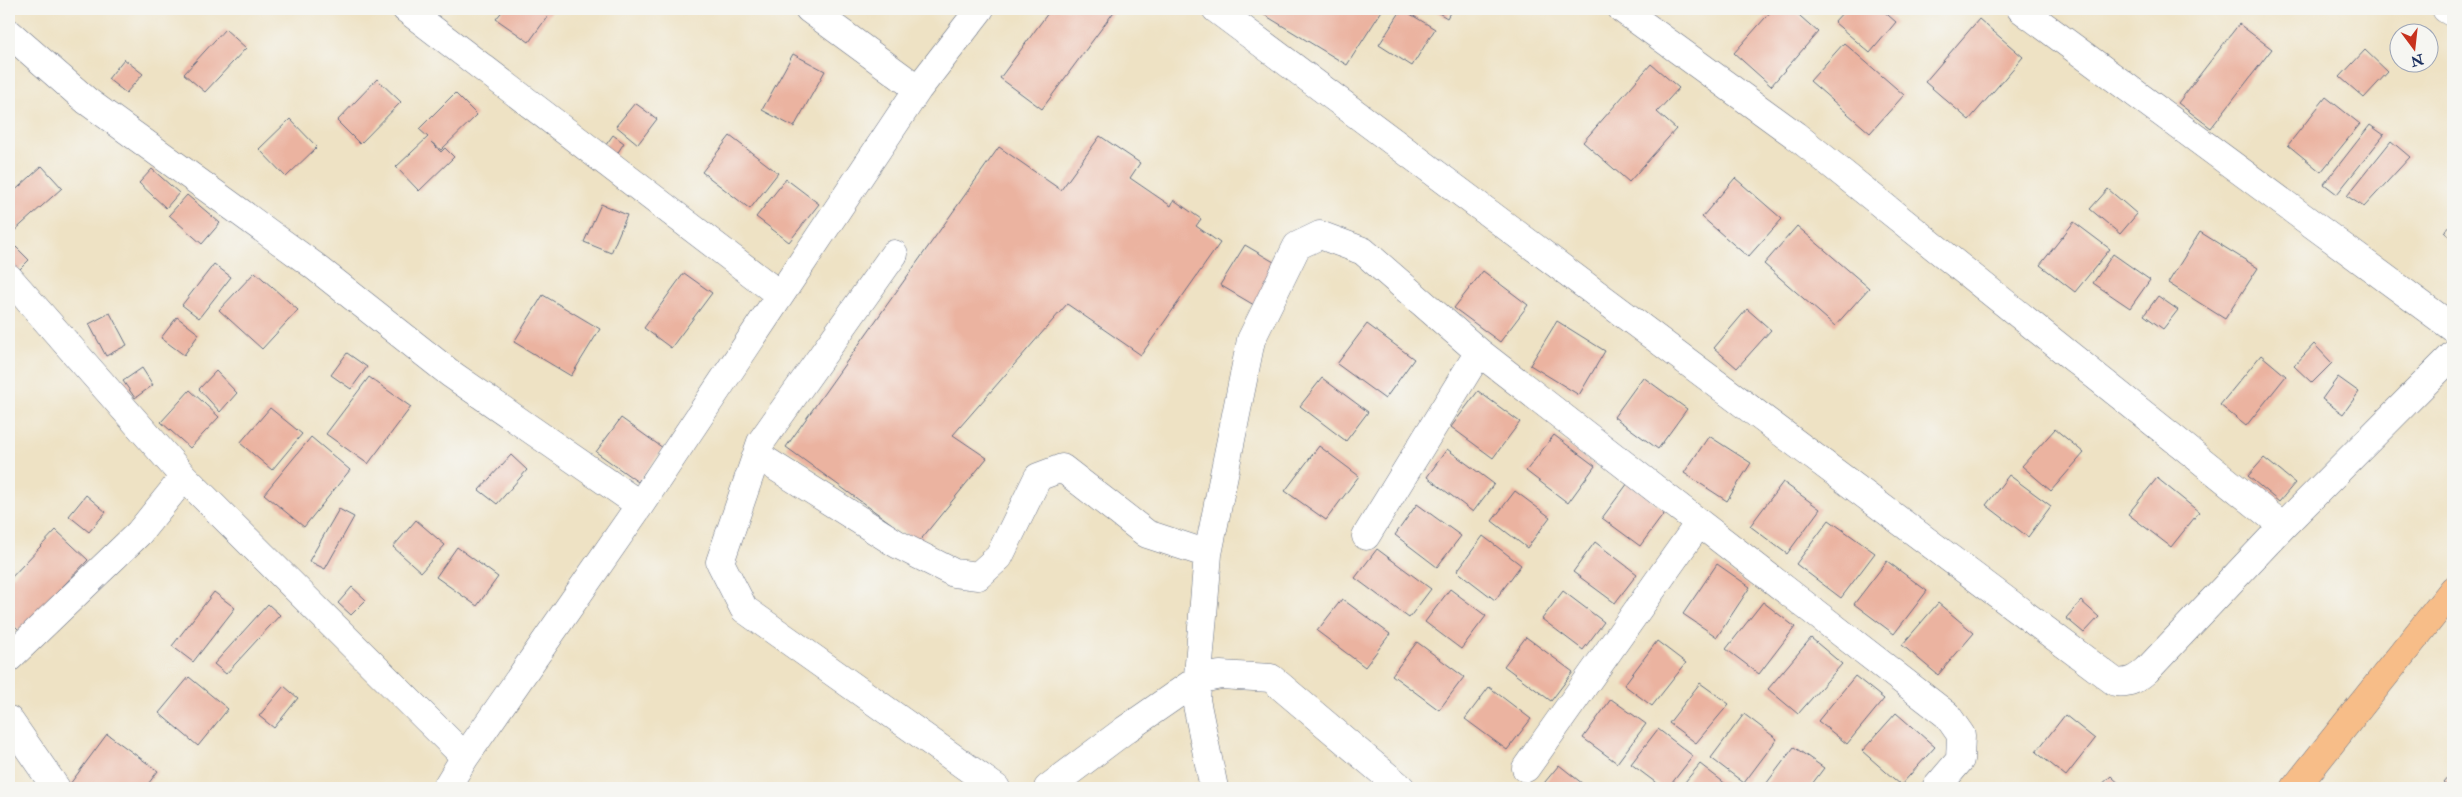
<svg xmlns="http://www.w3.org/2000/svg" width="2462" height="797" font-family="'IM FELL Double Pica',serif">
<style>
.building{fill:#ebb3a0}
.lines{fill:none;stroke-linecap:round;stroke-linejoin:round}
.minor-casing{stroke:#656e82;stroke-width:29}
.major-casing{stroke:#656e82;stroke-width:29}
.minor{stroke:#fff;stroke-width:28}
.major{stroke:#f7bd88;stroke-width:28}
</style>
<rect width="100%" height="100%" fill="#f6f6f2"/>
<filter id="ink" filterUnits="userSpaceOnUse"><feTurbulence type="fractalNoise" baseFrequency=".02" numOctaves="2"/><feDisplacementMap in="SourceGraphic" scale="10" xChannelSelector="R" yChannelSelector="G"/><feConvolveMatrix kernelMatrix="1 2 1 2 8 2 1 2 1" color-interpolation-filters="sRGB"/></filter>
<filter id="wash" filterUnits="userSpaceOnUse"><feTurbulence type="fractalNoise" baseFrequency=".0096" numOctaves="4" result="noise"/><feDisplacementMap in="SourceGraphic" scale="20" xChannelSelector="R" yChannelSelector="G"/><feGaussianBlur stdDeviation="1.12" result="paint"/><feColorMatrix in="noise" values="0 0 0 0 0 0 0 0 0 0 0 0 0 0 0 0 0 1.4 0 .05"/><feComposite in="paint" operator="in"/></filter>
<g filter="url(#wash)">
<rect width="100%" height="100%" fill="#eee2c4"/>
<g id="blocks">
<path class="building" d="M504,9H553L529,42L496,19Z
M1051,9H1116L1042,109L1000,78Z
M1266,9H1383L1347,65L1263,14Z
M1402,9L1435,29L1412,66L1379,45Z
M1432,9H1452L1447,18Z
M1773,9H1792L1818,32L1771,86L1734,53Z
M1846,9H1881L1896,22L1870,53L1834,22Z
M1979,19L2023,57L1969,120L1925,82Z
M2239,24L2272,49L2211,128L2178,103Z
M225,29L246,48L205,92L184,74Z
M1844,43L1904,95L1870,133L1810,81Z
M2365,50L2388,72L2364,98L2340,77Z
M793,54L825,71L794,127L762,110Z
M124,59L143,74L126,93L108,79Z
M1651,64L1679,88L1657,112L1676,129L1629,182L1583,142Z
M377,79L401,102L360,144L337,121Z
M455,93L477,115L441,150L431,142L441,152L445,148L454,157L419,191L396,167L428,137L419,129Z
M2326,97L2360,124L2321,172L2288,145Z
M635,103L657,119L638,144L616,126Z
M290,119L317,147L286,177L259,149Z
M2370,125L2384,135L2337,194L2324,184Z
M613,135L624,143L615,157L603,149Z
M730,136L778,173L750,209L702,172Z
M1100,136L1140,163L1130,178L1171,206L1174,200L1201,219L1196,226L1220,243L1141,355L1067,304L953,435L987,458L918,543L786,447L999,147L1061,190Z
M2391,141L2410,157L2364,207L2347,196Z
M42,166L62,188L12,233L9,230V196Z
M152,169L179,193L166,208L139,183Z
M1735,178L1782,219L1748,257L1702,217Z
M786,179L819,204L789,242L756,217Z
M2108,189L2137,214L2120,234L2090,209Z
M187,195L220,223L202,244L169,215Z
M601,204L627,215L611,253L584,242Z
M2074,222L2110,249L2075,292L2040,265Z
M2453,222V240L2444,232Z
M1797,226L1869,288L1835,326L1764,264Z
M2200,232L2258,268L2225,319L2168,283Z
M1245,245L1279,265L1254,305L1220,285Z
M16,247L29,260L17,272L9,264V255Z
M2113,254L2150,280L2130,308L2093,283Z
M214,264L231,277L199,318L182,305Z
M1483,271L1528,305L1500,342L1454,308Z
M255,272L298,310L262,349L219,310Z
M684,273L712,293L671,348L644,328Z
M543,295L600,329L571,376L514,342Z
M2158,296L2178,310L2163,329L2144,315Z
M1747,309L1771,330L1737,368L1714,348Z
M110,313L127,345L106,356L89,324Z
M177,317L199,334L184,355L161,338Z
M1557,321L1605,351L1579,395L1530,365Z
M1367,324L1414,359L1385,399L1337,364Z
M2314,344L2332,363L2312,383L2294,366Z
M347,353L367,367L351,389L331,375Z
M2261,355L2286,376L2246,426L2220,405Z
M142,368L153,385L135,398L123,381Z
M216,371L237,393L220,412L199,389Z
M369,377L411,407L368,464L326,434Z
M1643,377L1687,409L1658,449L1614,417Z
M2338,377L2359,392L2343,414L2322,399Z
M1322,378L1368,412L1346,441L1300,406Z
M190,390L219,417L190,448L161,422Z
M1478,391L1520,422L1493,458L1451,427Z
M270,408L302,434L272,470L240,443Z
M621,418L663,448L638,482L596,452Z
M2055,429L2084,453L2051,491L2022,466Z
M1554,435L1595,466L1568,503L1526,471Z
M1709,436L1751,463L1727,501L1684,473Z
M311,437L350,470L304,527L264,494Z
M1319,446L1359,476L1326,520L1285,491Z
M1447,449L1494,484L1473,512L1427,477Z
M511,455L527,470L497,504L479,490Z
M2264,458L2295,483L2279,502L2248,476Z
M2009,475L2051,506L2028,537L1986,505Z
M2157,478L2199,512L2171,547L2128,514Z
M1783,482L1820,509L1787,554L1750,526Z
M1628,483L1666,511L1640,546L1602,518Z
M1515,491L1550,517L1527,548L1492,521Z
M86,495L106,512L89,532L69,516Z
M1417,504L1461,536L1437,567L1395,535Z
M339,509L354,517L325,569L309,561Z
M416,520L445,545L421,572L393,547Z
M1829,520L1875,553L1841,598L1796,564Z
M56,530L88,560L20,631L9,620V580Z
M1483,536L1521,565L1495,600L1457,571Z
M1595,542L1637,574L1615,603L1573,572Z
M457,547L498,577L477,606L436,577Z
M1377,549L1431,589L1409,618L1355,578Z
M1887,561L1927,591L1894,634L1854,604Z
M1717,564L1750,587L1717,637L1683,614Z
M352,587L366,600L351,615L338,603Z
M1450,589L1486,616L1461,649L1425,622Z
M1563,591L1604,622L1583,650L1542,619Z
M214,592L235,608L193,662L172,646Z
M1342,599L1390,634L1365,667L1317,631Z
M2081,601L2099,617L2084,633L2066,618Z
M1763,602L1795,627L1759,674L1726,649Z
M1938,603L1974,633L1938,675L1902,645Z
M268,604L280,615L226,674L214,664Z
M1526,637L1573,672L1551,701L1504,666Z
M1811,638L1842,664L1798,714L1768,689Z
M1657,641L1686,663L1652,706L1624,685Z
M1417,642L1464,677L1439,710L1392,675Z
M1855,676L1884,699L1847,744L1818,721Z
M189,677L228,709L198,746L159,713Z
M1700,683L1729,704L1696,743L1669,723Z
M284,686L298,698L274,728L259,716Z
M1489,687L1531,719L1507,750L1465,719Z
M1611,699L1646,724L1617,763L1583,738Z
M1896,713L1935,747L1901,785L1862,751Z
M1744,714L1777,739L1744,783L1711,758Z
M2065,715L2095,739L2066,776L2036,752Z
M1658,729L1693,756L1668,788H1663L1631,764Z
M107,734L158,771L145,788H75L70,784Z
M1794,747L1824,768L1809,788H1763Z
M1700,764L1731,788H1680Z
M1559,765L1588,788H1540Z
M2453,771V788H2449L2443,783Z
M2111,776L2124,788H2098Z"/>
</g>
</g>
<g filter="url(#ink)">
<use href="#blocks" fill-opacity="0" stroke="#656e82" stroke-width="1"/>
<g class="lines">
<defs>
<path id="minor" d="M406,9L780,295
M809,9L918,89
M1216,9L2115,682C2129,684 2137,679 2147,670L2283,526L2453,355
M1622,9L1795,135L2283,526
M2021,9L2453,328
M2446,9L2453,13
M9,33L87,101L313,265L451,374L640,505
M894,254L761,442L720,562L744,609L996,788
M9,278L184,477
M1479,352L1947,715L1961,735L1960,760L1936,788
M757,455L897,544L954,573L978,576L999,557L1038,477L1062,468L1147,534L1208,554
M9,658L139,533L184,477L465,757
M9,720L56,788
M1526,768L1699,523
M446,788L465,757L640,505L918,89L980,9
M1048,788L1125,730L1197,680L1220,675L1271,678L1401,788
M1214,788L1196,700L1208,554L1251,340L1297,246L1320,235L1363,251L1479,352L1366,536"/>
<path id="major" d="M2295,788L2453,590"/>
</defs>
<use href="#minor" class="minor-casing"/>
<use href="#major" class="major-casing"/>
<use href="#minor" class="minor"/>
<use href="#major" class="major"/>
</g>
</g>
<rect width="2462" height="797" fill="none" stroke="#f6f6f2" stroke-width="30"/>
<g transform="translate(2414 48) rotate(165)"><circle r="24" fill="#f6f6f2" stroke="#9ea6b7"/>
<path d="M0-4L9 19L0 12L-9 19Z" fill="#c8321e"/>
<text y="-8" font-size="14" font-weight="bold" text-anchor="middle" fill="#1b2f5e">N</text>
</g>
</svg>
